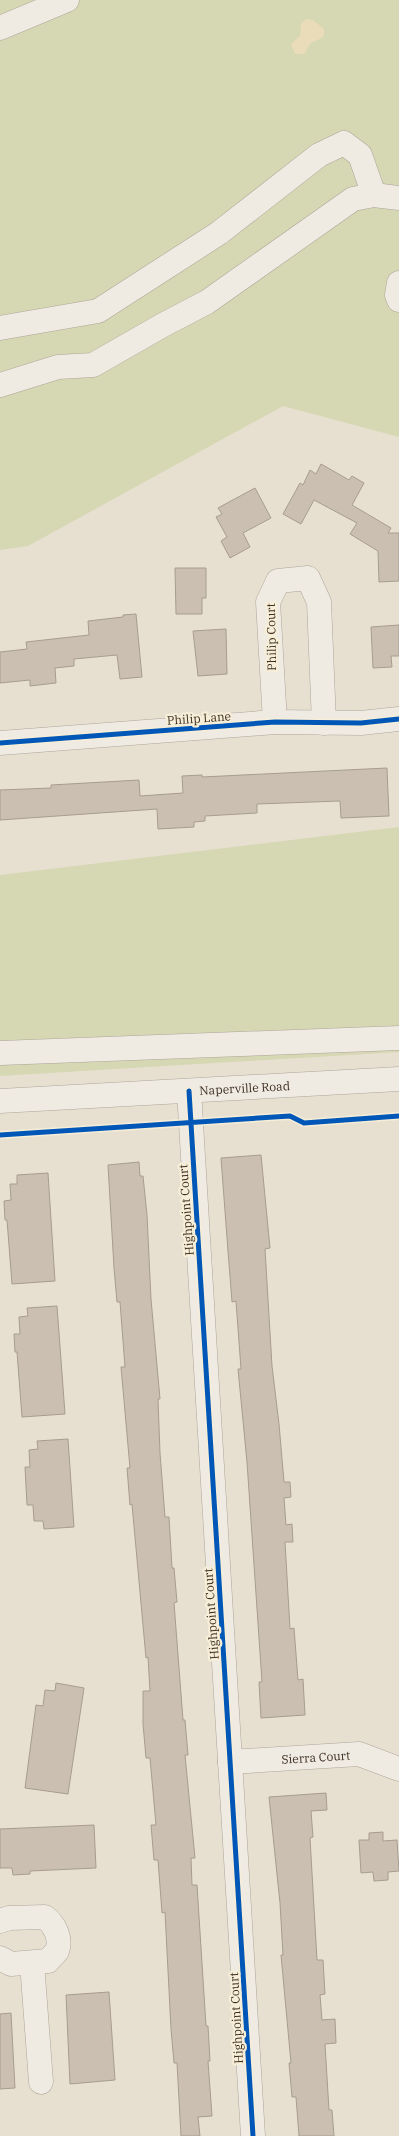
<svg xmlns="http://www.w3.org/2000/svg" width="399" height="2136" font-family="'IBM Plex Serif',serif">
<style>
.green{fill:#d6d7b3}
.sand{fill:#eadcb9}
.building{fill:#cbbfb2;stroke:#a89c90}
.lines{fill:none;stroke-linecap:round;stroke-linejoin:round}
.minor-casing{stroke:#ada599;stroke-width:25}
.minor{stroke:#efebe3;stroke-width:24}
.cycleway-casing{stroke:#f7eed8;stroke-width:8}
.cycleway{stroke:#0057b8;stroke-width:5}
.labels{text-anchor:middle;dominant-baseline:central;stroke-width:4.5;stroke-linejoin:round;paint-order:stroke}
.street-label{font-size:12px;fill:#3d2e20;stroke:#f7eed8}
</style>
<rect width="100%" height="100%" fill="#e7e0d1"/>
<path class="green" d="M0,0H399V437L283,406L28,546L0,550Z
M399,827V1052L0,1076V875Z"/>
<path class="sand" d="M306,19L313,20L324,29C325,41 319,38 311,43C308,46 307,51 304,54H295L291,45L293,42L300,36L301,24Z"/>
<path class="building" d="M321,464L349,480L352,476L364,483L352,505L391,528L388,533H399V581L379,582L378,551L350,534L357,523L314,500L301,524L283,514L300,483L303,485L310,470L316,474Z
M255,488L271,518L243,533L250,547L230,558L221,541L227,537L216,517L222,514L218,508Z
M175,568H206V598H202V614H176Z
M136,614L142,677L120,679L117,655L74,659V666L55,668L56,683L30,686V680L0,683V652L27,649L26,642L89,635L88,621L123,617V615Z
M399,625V656H391L392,667L373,668L371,627Z
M226,629L227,674L198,676L193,631Z
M387,768L389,816L341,818L340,801L257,804V813L205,816V821L194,822V827L158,829L157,809L0,820V790L51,788V785L139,780L140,796L183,793L182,776L202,775V777Z
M261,1155L270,1248L265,1249L272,1366L279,1424L284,1482H290L291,1497L284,1498L286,1525L292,1524L293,1542H285L290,1629L294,1628L298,1680L303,1679L305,1715L261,1718L259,1682H262L247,1462L238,1369H241L236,1301L232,1302L228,1251L221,1158Z
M139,1162L140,1176H143L147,1215L151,1299L160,1399H158L160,1453L165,1517H169L172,1568H174L177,1602L174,1603L183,1720H185L188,1755H185L195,1858H191L192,1885H197L206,2026H208L210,2061H208L212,2116L198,2117L200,2136H181L177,2063H174L171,2029L165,1912L162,1913L158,1860H154L151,1825H156L150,1758H146L143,1724V1691H150L148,1657L146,1658L132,1504L130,1505L127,1468H130L121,1367H125L120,1302H117L114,1268L108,1165Z
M48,1173L55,1281L12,1284L7,1220H5L4,1201L11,1200L10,1184H17V1175Z
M57,1306L65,1414L22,1417L17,1352H15L14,1334H20L19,1317L28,1316L27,1308Z
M68,1439L74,1527L44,1529L43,1521H34L33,1505H27L25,1467H30L29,1450L38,1449L37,1441Z
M56,1683L84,1688L68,1794L25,1788L36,1705L43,1706L45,1690L55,1691Z
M326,1793L327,1810L311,1811L313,1837L310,1838L317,1960H323L325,1994L320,1995L322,2020L335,2019L336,2043L325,2044L329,2110H332L334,2136H299L296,2097H292L289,2063H291L281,1955H283L280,1903L269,1797Z
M94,1825L96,1868L30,1871V1874L13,1875L12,1868H0V1829Z
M383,1832V1841L397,1840L399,1871L388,1872V1880L374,1881L373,1872L361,1873L359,1840H369V1833Z
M109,1992L115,2080L70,2084L66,1995Z
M11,2013L15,2088L0,2089V2014Z"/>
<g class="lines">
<defs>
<g id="minor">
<path d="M0,28L67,0"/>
<path d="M399,283L397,295L399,300"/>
<path d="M0,328L98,311L219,233L319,155L344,143L360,155L374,195"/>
<path d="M0,385L58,367L93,365L163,325L207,302L353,199L374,195L399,198"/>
<path d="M275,722L268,602L278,581L308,578L319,602L324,723"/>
<path d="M0,743L275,722L361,723L399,719"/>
<path d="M0,1053L399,1038"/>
<path d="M189,1091L253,2136"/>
<path id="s1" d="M0,1101L399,1079"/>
<path id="s2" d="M230,1762L359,1754L399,1769"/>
<path d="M0,1921L9,1918L45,1917C54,1924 62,1938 57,1951C55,1954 50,1958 48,1961L11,1964L0,1958"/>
<path d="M32,1963L41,2082"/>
</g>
</defs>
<use href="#minor" class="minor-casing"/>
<use href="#minor" class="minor"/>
<defs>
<path id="cycleway" d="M0,743L275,722L361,723L399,719
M189,1091L253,2136
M0,1135L290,1116L304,1123L399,1116"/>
</defs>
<use href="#cycleway" class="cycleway-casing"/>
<use href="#cycleway" class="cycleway"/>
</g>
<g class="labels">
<g class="street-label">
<text transform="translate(271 637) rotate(-91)">Philip Court</text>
<text transform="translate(199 718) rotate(-4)">Philip Lane</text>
<text stroke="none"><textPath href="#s1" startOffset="245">Naperville Road</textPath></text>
<text transform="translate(186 1210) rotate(-94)">Highpoint Court</text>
<text transform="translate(211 1614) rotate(-94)">Highpoint Court</text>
<text stroke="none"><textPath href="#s2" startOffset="86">Sierra Court</textPath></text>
<text transform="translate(236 2018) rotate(-93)">Highpoint Court</text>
</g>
</g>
</svg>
